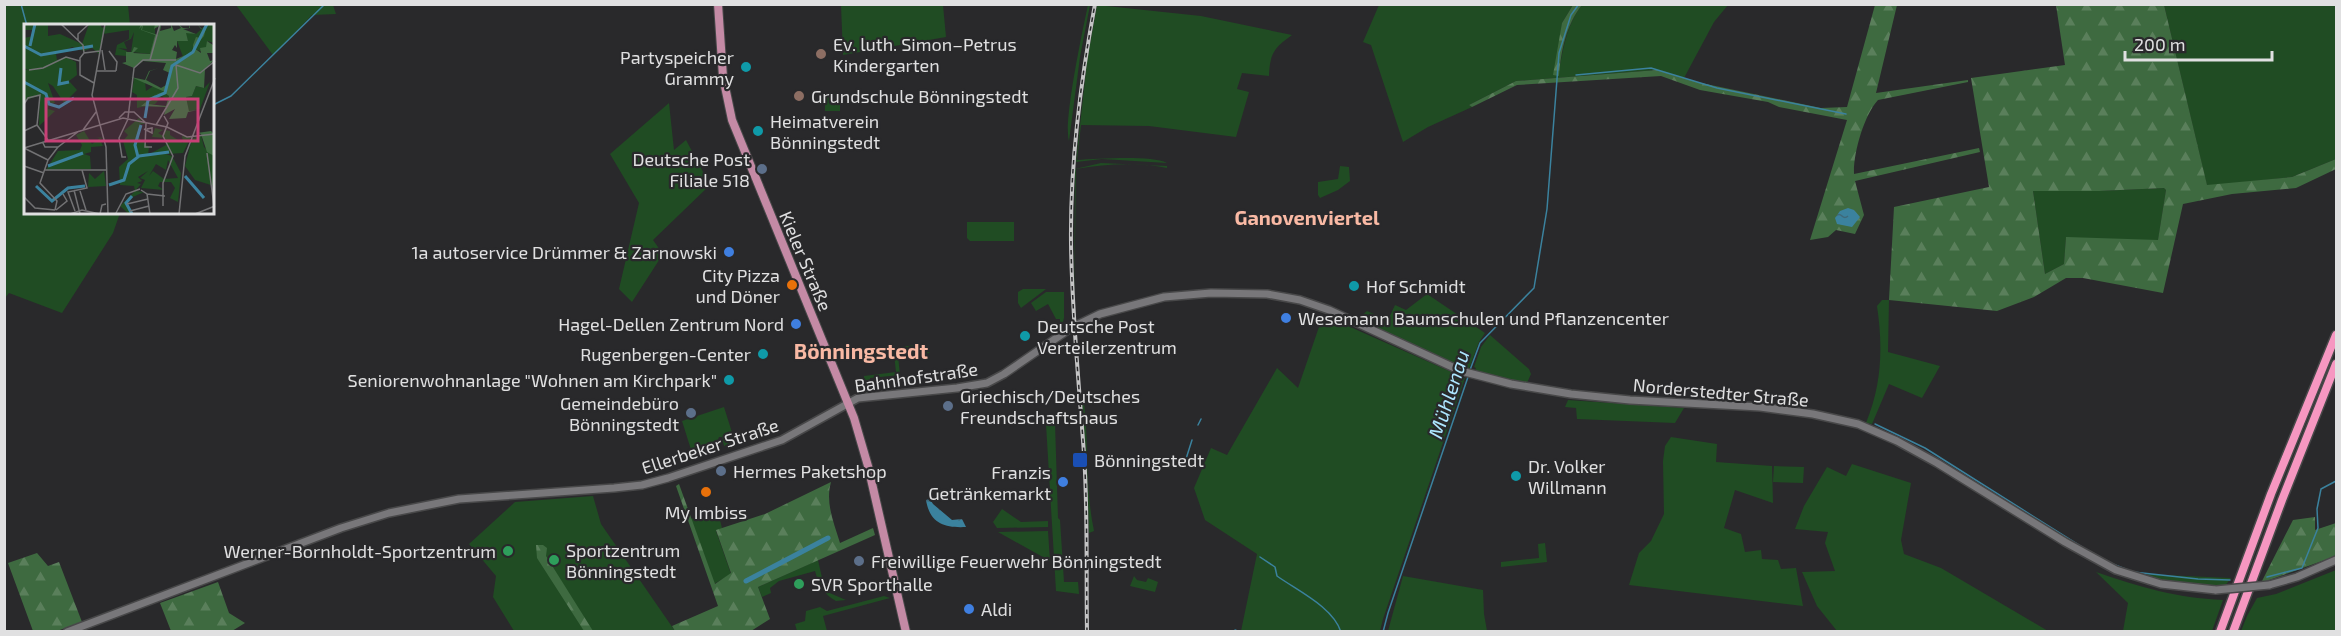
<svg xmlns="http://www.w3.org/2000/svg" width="2341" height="636" font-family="'Exo 2',sans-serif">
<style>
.green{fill:#204c23}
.forest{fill:url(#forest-firs);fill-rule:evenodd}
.water{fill:url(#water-ripples)}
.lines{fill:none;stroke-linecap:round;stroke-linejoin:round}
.stream{stroke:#3b829e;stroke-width:1.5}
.canal{stroke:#3b829e;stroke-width:5}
.secondary-casing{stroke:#484849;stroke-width:10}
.primary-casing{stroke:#484849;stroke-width:10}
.highway-casing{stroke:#484849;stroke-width:11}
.secondary{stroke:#78777a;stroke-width:7}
.primary{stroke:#c48aa5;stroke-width:8}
.highway{stroke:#f697c1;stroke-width:8}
.rail-casing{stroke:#c4c4c5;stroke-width:4}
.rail{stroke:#29292b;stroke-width:1.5;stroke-dasharray:4.5;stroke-linecap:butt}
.secondary-bridge-casing{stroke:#484849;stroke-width:10;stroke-linecap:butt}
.secondary-bridge{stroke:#78777a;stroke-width:7}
.education-dot{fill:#8d6e63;stroke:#29292b;stroke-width:2}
.culture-dot{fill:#0f9aa8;stroke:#29292b;stroke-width:2}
.service-dot{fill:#5c6f8a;stroke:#29292b;stroke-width:2}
.shop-dot{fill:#3f7fe0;stroke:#29292b;stroke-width:2}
.food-dot{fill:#e8710a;stroke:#29292b;stroke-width:2}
.transit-dot{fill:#1a4fb4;stroke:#29292b;stroke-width:2}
.leisure-dot{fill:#2e9e5b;stroke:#29292b;stroke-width:2}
.labels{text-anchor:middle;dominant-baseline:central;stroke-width:4.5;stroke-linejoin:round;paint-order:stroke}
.poi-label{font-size:18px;fill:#e0e0e1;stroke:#29292b;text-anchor:start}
.street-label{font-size:18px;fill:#e0e0e1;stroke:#29292b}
.neighbourhood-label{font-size:20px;font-weight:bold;fill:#f9b9a4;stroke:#29292b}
.water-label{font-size:20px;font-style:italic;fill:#ade6ff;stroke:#29292b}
.quarter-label{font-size:21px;font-weight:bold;fill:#f9b9a4;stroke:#29292b}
.inset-river{fill:none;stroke:#3b829e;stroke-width:3}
.inset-road{fill:none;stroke:#727274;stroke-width:1.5}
.view{fill:#c84076;fill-opacity:0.15;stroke:#c84076;stroke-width:3}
.inset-edge{fill:none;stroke:#e0e0e1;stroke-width:3}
</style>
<defs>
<pattern id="forest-firs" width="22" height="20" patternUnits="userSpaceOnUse" patternTransform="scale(1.5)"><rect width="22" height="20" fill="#3e6a40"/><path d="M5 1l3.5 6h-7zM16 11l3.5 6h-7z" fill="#5a7f5b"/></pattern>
<pattern id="water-ripples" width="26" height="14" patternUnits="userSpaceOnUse" patternTransform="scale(1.5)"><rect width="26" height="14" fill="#3b829e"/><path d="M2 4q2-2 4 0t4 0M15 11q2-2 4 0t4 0" fill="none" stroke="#3e697a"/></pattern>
</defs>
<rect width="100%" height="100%" fill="#29292b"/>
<path class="green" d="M5,4L128,5L130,25L26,26V213H120L113,233L62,313L9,293L5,298Z
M236,5H333L336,14L312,15L273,55Z
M841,5H943L946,37L843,55Z
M1088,5H1090L1080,57L1069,141C1063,123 1083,28 1088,5Z
M1097,5L1201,16L1292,35C1274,48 1270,53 1269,76L1242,73L1237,89L1249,92L1236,137L1149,126L1081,125L1077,160C1098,159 1151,155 1167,163L1102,159L1076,162L1087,61Z
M1379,5H1573L1562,23L1558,76C1563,51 1566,25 1582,5H1728L1714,22L1684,78L1657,70L1516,81L1469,105L1472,107L1428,127L1403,142L1371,45L1363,42Z
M2164,5H2336V159L2292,177L2207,186Z
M825,93H840V111H825Z
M669,103L674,150L686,140L710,185L653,240L663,254L632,302L619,289L639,203L610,154Z
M1101,163L1167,166V168C1137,162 1106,164 1076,169L1074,317L1075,169Z
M1340,166L1349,167L1350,181L1338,190L1320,198L1318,195V182L1338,179Z
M2164,188L2166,190L2158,241L2066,238L2064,264L2045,274L2033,191H2099Z
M967,222H1014V241H970L967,238Z
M1023,289H1046L1021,308L1018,303V292Z
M1046,292H1064V318L1061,329L1056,327L1060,323V319H1056L1048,304L1036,311L1031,303Z
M1427,294L1485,333L1479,342L1469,369L1460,367L1356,320L1367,311L1388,320L1395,305L1406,310Z
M1882,300H1889L1888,352L1940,366L1922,398L1889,384L1872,424L1866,423C1882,384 1883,347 1877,306Z
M1330,318L1465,378L1383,619L1380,631H1241L1257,554L1205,520L1194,488L1211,448L1227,455L1277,368L1298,388L1320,324Z
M1490,335L1529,369L1531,374L1527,383L1524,384L1475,371L1476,368L1474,367L1481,347Z
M917,345L930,353L898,356L900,375L870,378V392L864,394V376L896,372L894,354H899L898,347Z
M1568,400L1684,408L1675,423L1577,419L1576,408L1565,407Z
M1082,401L1084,402C1089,444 1085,489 1094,531L1089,533L1087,466Z
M724,407L735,442L724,446L722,437H719L715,449L693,456L682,421Z
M1051,422L1055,423L1058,518L1060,520L1064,582H1078L1079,594L1056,591L1046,424Z
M1671,437L1717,444L1716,462L1772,466L1773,503L1735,490L1724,528L1741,534L1745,552L1761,550L1762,559L1778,560L1781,569L1796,568L1803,606L1629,585L1639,553L1651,541L1664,514L1663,461L1665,446Z
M1852,464L1911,483L1901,540L1904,554L1941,568L2048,631H1837L1817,606L1802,572L1835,571L1825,543L1828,532L1795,529L1804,506L1827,467L1846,476Z
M1774,466L1804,467L1803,483L1773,482Z
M593,496L601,524L675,631H514L493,597L496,576L469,544L515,502Z
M1002,509L1021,522L1048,521V527L997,528L993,522Z
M704,515L706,520L719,516L722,528L716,531L731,574L714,584L691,519Z
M1048,531L1050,561L998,532Z
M1545,543L1547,562L1501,567V562L1539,558L1538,544Z
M818,560L825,591L846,600L836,601C823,594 819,585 815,571L779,581L770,588L771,593L762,597L758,587Z
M2336,570V631H2241L2247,616L2257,598L2276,594Z
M2096,572C2140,587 2177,598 2223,600L2212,631H2123L2128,603Z
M2140,574L2231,578L2225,586C2194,588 2168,584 2140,574Z
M1134,576L1137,580L1146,582L1148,578L1158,582L1155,592L1130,586Z
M1403,576L1483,590L1484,614L1487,631H1388Z
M884,596L890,598L823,616L827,631H797L795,624L805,621L806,611L820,607L827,611Z"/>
<path class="forest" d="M1573,5H1582C1566,25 1561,51 1559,76L1553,75L1562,23Z
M1875,5H1897L1876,93L1968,80V82L1878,100C1864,115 1853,154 1854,174L1979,148L1980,152L1855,181L1864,215L1855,234L1836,230L1828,237L1810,240L1847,120L1779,107L1768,102L1700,90L1661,76L1517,85L1472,107L1469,105L1516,81L1657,70L1701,83L1821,108L1847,107Z
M2056,5H2164L2207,185L2292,177L2336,159V169L2296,188L2232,194L2183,204L2163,293L2083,278H2066L2034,297L1997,311L1889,300L1894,207L1989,187L1971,78L2065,65ZM2164,188L2166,190L2158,240L2066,237L2064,264L2045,274L2033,191H2099Z
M831,482C825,503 834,523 840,543L873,528L875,535L758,587L770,619L751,631H675L672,626L718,606L676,486L679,484L715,584L731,573L716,530L765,514Z
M2315,517V530L2336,523V556L2261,583L2293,520Z
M543,545L547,548L546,556L593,631H584L537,558L536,545Z
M37,553L48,566L59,562L82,622L57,631H33L8,563Z
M218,582L229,613L245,623L232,631H171L160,603Z"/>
<path class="water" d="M1848,208L1854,210L1860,217L1852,227L1837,224L1835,218L1840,211Z
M930,499L933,504L952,520L962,519L966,527C945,528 930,524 926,500Z"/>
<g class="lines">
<path class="stream" d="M21,4L27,26
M1576,75L1651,68L1717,88L1846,114
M213,105L231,96L325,4
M1470,370L1480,343L1534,288L1547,209L1559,53L1571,15L1579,4
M1875,424L1925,448L2093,554
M1198,425L1201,419
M1185,462L1192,440
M1260,557L1275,567L1277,576C1298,591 1333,607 1341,632
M2110,563L2128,570
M2133,572L2198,579L2230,580
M2267,577L2302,568L2318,528L2317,509L2321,489L2336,481
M1235,630L1240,632
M1383,632L1388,613L1469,374"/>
<path class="canal" d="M746,581L828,538"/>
<defs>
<path id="secondary" d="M2269,585L2297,577L2336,560
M67,632L341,528L389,513L459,499L614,488L642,485L668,478L782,440L858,398L957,388L987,383L1004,374L1071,328L1100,314L1164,297L1211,293L1267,294L1300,300L1329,310L1461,371L1511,384L1571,394L1630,400L1760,407L1813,414L1858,424L1897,441L1937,463L2065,542L2116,570L2161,584L2216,590"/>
<path id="primary" d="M718,4L723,77L732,120L854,418L868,466L906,632"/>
<path id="highway" d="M2220,632L2271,494L2336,335
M2233,632L2282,500L2336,364"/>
</defs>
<use href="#secondary" class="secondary-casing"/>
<use href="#primary" class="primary-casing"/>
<use href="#highway" class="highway-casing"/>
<use href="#secondary" class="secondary"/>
<use href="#primary" class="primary"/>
<use href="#highway" class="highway"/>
<defs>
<path id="rail" d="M1087,632C1086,572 1088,513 1084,454C1079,384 1072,315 1071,244C1070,163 1080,84 1095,4"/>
</defs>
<use href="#rail" class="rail-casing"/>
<use href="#rail" class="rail"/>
<defs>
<path id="secondary-bridge" d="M2216,590L2269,585"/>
</defs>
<use href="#secondary-bridge" class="secondary-bridge-casing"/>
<use href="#secondary-bridge" class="secondary-bridge"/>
</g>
<g class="education-dot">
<circle cx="821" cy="54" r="6"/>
<circle cx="799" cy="96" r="6"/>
</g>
<g class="culture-dot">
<circle cx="746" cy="67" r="6"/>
<circle cx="758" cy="131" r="6"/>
<circle cx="1354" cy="286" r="6"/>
<circle cx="1025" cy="336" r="6"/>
<circle cx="763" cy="354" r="6"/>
<circle cx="729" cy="380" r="6"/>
<circle cx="1516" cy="476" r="6"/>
</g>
<g class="service-dot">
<circle cx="762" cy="169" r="6"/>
<circle cx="948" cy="406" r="6"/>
<circle cx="691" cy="413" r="6"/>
<circle cx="721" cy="471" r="6"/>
<circle cx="859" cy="561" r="6"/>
</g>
<g class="shop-dot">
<circle cx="729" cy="252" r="6"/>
<circle cx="1286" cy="318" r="6"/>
<circle cx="796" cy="324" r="6"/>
<circle cx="1063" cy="482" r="6"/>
<circle cx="969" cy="609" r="6"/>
</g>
<g class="food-dot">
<circle cx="792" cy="285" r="6"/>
<circle cx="706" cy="492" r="6"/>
</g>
<rect class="transit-dot" x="1072" y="452" width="16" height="16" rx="3"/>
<g class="leisure-dot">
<circle cx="508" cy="551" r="6"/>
<circle cx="554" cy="560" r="6"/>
<circle cx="799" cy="584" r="6"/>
</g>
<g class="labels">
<g class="poi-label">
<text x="833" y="44">Ev. luth. Simon–Petrus<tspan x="833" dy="21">Kindergarten</tspan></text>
<text x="734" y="57" text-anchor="end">Partyspeicher<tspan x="734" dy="21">Grammy</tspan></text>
<text x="811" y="96">Grundschule Bönningstedt</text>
<text x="770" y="121">Heimatverein<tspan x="770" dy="21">Bönningstedt</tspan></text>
<text x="750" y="159" text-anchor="end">Deutsche Post<tspan x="750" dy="21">Filiale 518</tspan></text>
<text x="717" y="252" text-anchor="end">1a autoservice Drümmer &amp; Zarnowski</text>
<text x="780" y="275" text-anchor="end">City Pizza<tspan x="780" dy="21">und Döner</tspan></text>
<text x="1366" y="286">Hof Schmidt</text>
<text x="1298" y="318">Wesemann Baumschulen und Pflanzencenter</text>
<text x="784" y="324" text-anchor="end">Hagel-Dellen Zentrum Nord</text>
<text x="1037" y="326">Deutsche Post<tspan x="1037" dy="21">Verteilerzentrum</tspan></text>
<text x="751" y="354" text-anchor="end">Rugenbergen-Center</text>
<text x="717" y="380" text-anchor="end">Seniorenwohnanlage "Wohnen am Kirchpark"</text>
<text x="960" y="396">Griechisch/Deutsches<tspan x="960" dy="21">Freundschaftshaus</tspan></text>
<text x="679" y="403" text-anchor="end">Gemeindebüro<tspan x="679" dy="21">Bönningstedt</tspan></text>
<text x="1094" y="460">Bönningstedt</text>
<text x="1528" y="466">Dr. Volker<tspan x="1528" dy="21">Willmann</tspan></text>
<text x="733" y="471">Hermes Paketshop</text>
<text x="1051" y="472" text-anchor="end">Franzis<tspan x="1051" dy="21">Getränkemarkt</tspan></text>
<text x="706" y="512" text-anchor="middle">My Imbiss</text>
<text x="566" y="550">Sportzentrum<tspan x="566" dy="21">Bönningstedt</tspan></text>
<text x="496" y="551" text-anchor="end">Werner-Bornholdt-Sportzentrum</text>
<text x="871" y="561">Freiwillige Feuerwehr Bönningstedt</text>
<text x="811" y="584">SVR Sporthalle</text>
<text x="981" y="609">Aldi</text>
</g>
<g class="street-label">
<text transform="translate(806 261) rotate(67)">Kieler Straße</text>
<text transform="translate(916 377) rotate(-8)">Bahnhofstraße</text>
<text transform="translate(1721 392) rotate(5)">Norderstedter Straße</text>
<text transform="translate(710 446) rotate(-18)">Ellerbeker Straße</text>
</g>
<g class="neighbourhood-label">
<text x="1307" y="217">Ganovenviertel</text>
</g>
<g class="water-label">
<text transform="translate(1448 394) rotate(-72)">Mühlenau</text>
</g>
<g class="quarter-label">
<text x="861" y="350">Bönningstedt</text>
</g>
</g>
<g transform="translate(24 24)">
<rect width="190" height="190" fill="#29292b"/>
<path d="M0,0H24V12L36,10L58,20L65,0H76L78,4L85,0H131V11L127,30L107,28L110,8L107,15L100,18L103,25L94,24L103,27L102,32L91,31L93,21L105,15V6L79,10L75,30L68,24L60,27L48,23L32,30L33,36L42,33L52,38L53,51L45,57L53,66L40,79L29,62L24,59L31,79L25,80L24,85L31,87L15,102L16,71L0,77V46H4L0,44V14L9,12L10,6H0ZM183,0H190V19L183,17V29L170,25L165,31L171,28L177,35H167L172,37L161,45L153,39L161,38L153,17H164L161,8L172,10ZM110,54L121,58L122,67L131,61L141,68L145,72L143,77L138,72L131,80L113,84V71L108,68ZM186,58L176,85L165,87L162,73L168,72L172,62L180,64ZM115,94L121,100H117L113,112L125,123L124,131L142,121L140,114L128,113L131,104L139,106L134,109L139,112L141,106L146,107V111L159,119L158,112L167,113L159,129L142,130L148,132L157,149L154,178L146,174L151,164L147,158H136L134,162L140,166L117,164L121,156L116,154L124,147L114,153L118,157L113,159L117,160L111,167L120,168L102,176L108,190H105L96,182L111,167L110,162L96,161L95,143L104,135L99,117L104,111L100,107ZM144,136L154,154L140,155L129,147L125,152L132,140L142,146ZM60,107L68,120L76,114L71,113L80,114L76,115L79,122L67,123V128L60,130L66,132L67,145L22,146L34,127L56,126L58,121L52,111ZM177,111L180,123L190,132V162L171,156L161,142L168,115ZM80,147L82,162L64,163L65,149L71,155Z" fill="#204c23" fill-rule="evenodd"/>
<path d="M117,0L119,2L118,6L134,11L135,2L130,5L131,0L137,2L136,7L147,4V0L150,7L157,4L154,0L159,4H165V0L166,4L159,5L172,10L162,9L164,17H153V24L151,21L148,26L153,28L152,35L169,28V21L172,13L176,14L182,3L177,5L173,0L178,5L183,0L180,12L170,24L177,29L176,24L182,23L183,17L189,21V29H183L186,37L190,36L181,45L180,64L172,62L168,72L162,73L165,87L174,86L164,88L162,94L145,95L151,85L140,91L142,83L117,82L132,70L141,68L107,53L121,56L125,47L135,44L126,47L122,56L137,64L144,60L146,49L139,46L142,39L119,37L110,44L98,39L102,38V28H108L110,23L114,24L109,29L126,30L131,11L117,6L118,2L115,5ZM141,69L145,72L142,82L123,80L132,70ZM187,107L190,110V132L183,128L177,110L173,109Z" fill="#3e6a40" fill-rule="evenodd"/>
<path class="inset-river" d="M0,22L17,31L69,22M6,22L11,0M37,44L35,60L45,58M0,58L22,70L25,80L35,83L50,74M121,94L124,76L141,69L148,42L169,28L183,0M115,132L145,128M24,142L59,129M161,152L180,174M85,161L100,156L105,140L114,133L111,121L117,101M12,162L28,177L44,164L61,162M108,172L102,179L108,190"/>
<path class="inset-road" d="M37,0L59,21L60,29M81,0L68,71L82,123L84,190M54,16V10L65,0M78,26L81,46M85,27L93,38L92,47M126,36L136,0M152,41L176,49L191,37M5,46L19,44L42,33L56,37M73,47H92M70,59L56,51V34L60,29L76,27M0,80L4,74L16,71L13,101M95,94L101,88H110L122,99L121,123H128M104,94L110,44L119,36H152M132,101L154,64L152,41M120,105L128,109V104L123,105M59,106L72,88M0,107L13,101L24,116M19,119L21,123H34L55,107M0,124L24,136M0,124L99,94L143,103L163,113L191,110M183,129L190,182M102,133H98L95,114L104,95M0,142L20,149M21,146H82M50,166L56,190M117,166L123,170L126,190M56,167L62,186M123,170L141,172M0,173L11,184L31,186M103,180L124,175M139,182V159L149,132L139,112L144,99L140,92M31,186L33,177L16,159L24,136L34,123M32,186L43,177L39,170M51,187L44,168L63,164L58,146M106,187L125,182M92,189L102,170L116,165M46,190L58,186L76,190L78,181L82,180M155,190L161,132L191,54M171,190L191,182"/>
<path class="view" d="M22,75H174V117H22Z"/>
<rect width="190" height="190" class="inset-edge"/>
</g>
<rect width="2341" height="636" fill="none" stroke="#e0e0e1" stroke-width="12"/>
<path d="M2125 51v9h147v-9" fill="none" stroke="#e0e0e1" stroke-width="3"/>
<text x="2134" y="51" font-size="18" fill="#e0e0e1" stroke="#29292b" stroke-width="4.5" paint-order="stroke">200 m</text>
</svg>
